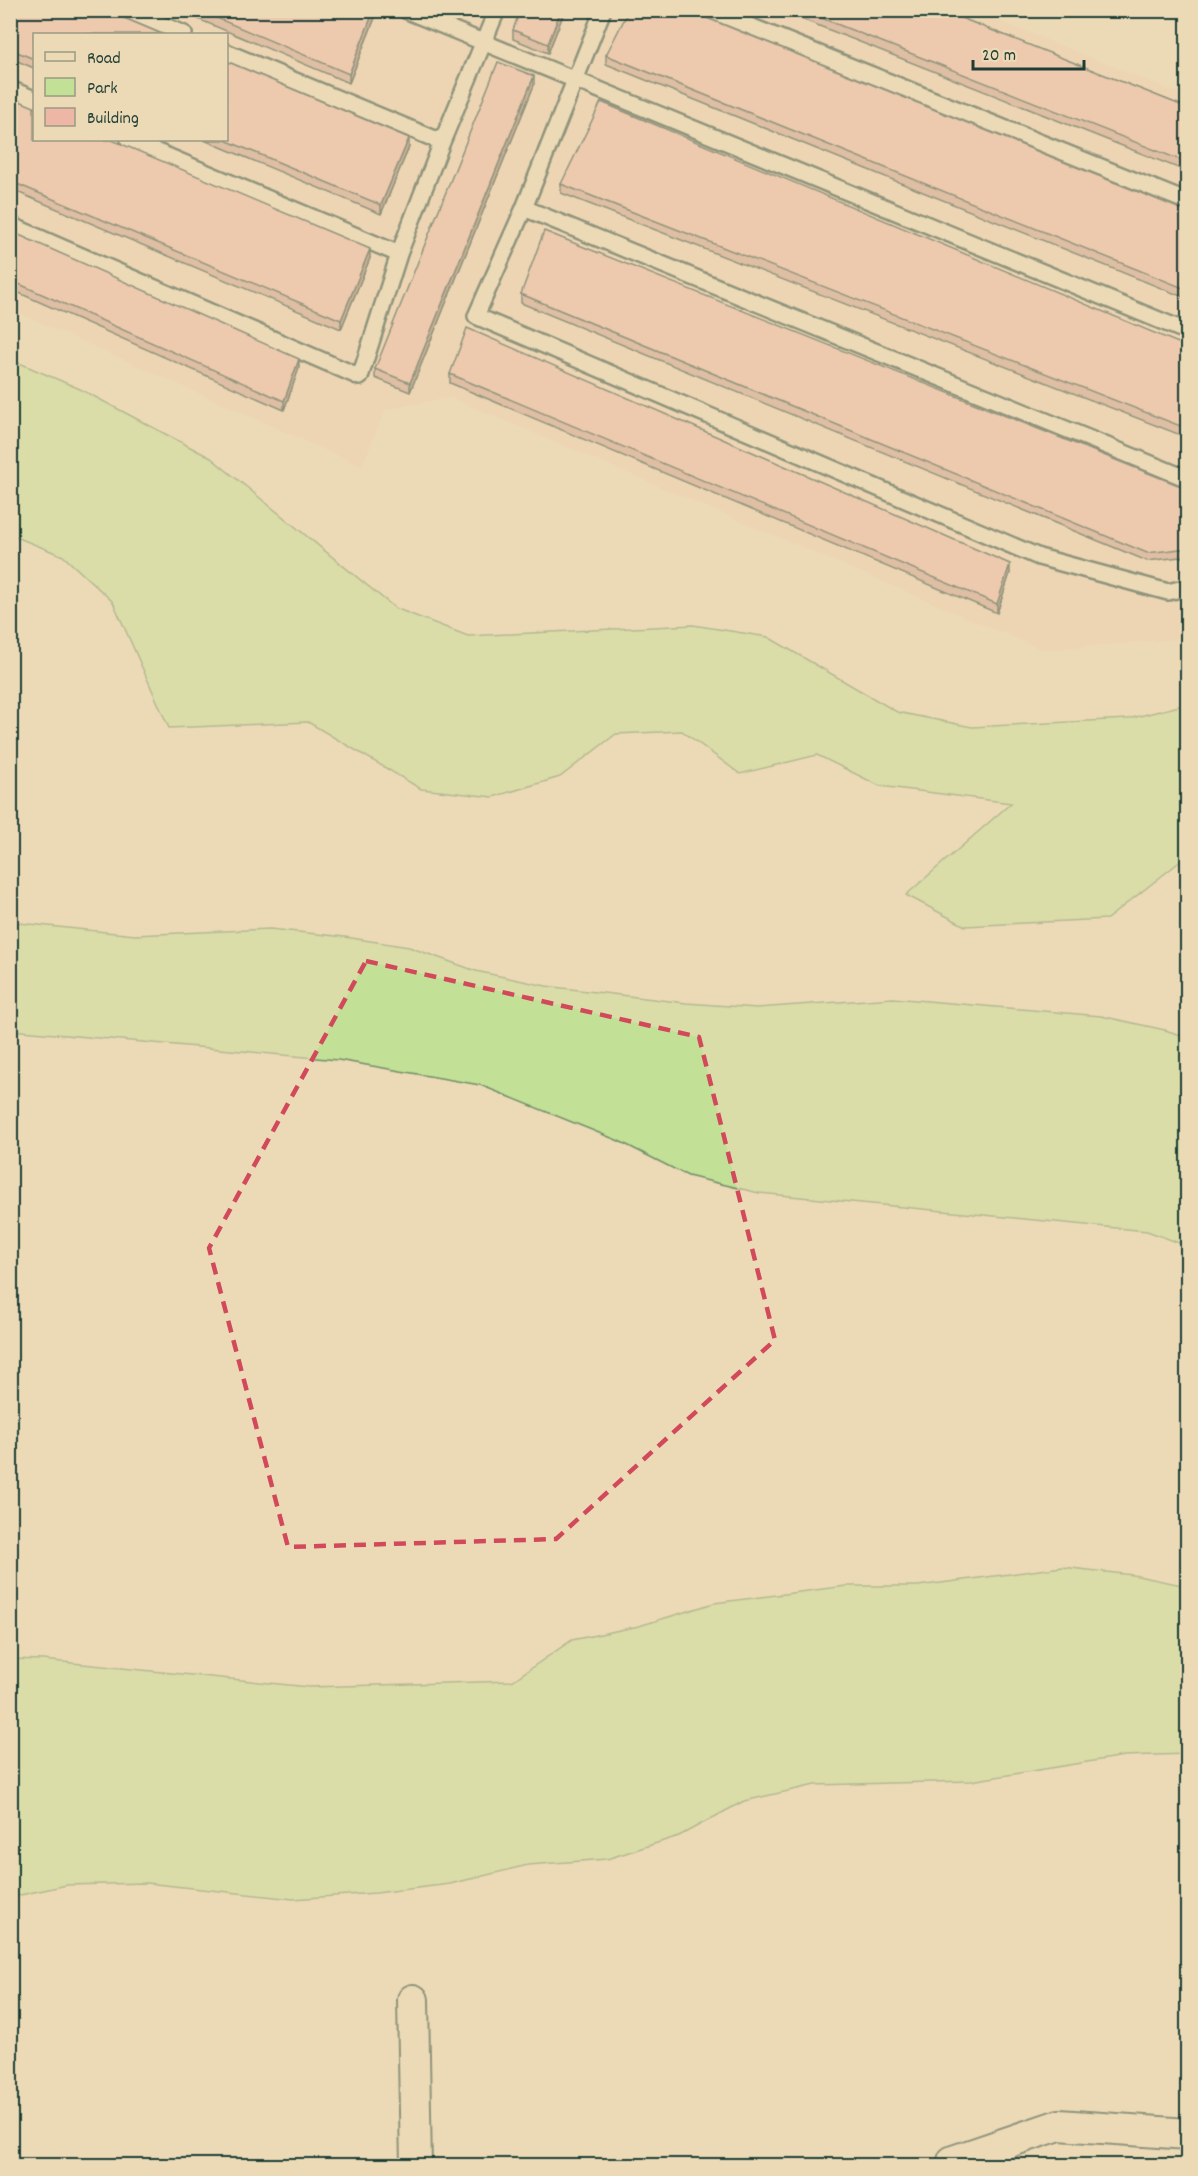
<svg xmlns="http://www.w3.org/2000/svg" width="1198" height="2176" font-family="Dekko,sans-serif">
<style>
.built{fill:#edcfb1;fill-rule:evenodd}
.green{fill:#c3e097;stroke:#718e66;stroke-width:1.5}
.lines{fill:none;stroke-linecap:round;stroke-linejoin:round}
.service-casing{stroke:#1f3d34;stroke-width:20}
.minor-casing{stroke:#1f3d34;stroke-width:34}
.service{stroke:#ecdab7;stroke-width:15}
.minor{stroke:#ecdab7;stroke-width:30}
.wall{fill:#cd9d8d;stroke:#1f3d34;stroke-width:1.5}
.shaded-wall{fill:#a77f73;stroke:#1f3d34;stroke-width:1.5}
.building{fill:#eeb6a4;stroke:#1f3d34;stroke-width:1.5}
.marked{fill:none;stroke:#d1495b;stroke-width:4.5;stroke-dasharray:12 8;stroke-linejoin:round}
</style>
<rect width="100%" height="100%" fill="#ecdab7"/>
<filter id="ink" filterUnits="userSpaceOnUse"><feTurbulence type="fractalNoise" baseFrequency=".0167" numOctaves="2"/><feDisplacementMap in="SourceGraphic" scale="12" xChannelSelector="R" yChannelSelector="G"/><feConvolveMatrix kernelMatrix="1 2 1 2 8 2 1 2 1" color-interpolation-filters="sRGB"/></filter>
<g filter="url(#ink)">
<path class="built" d="M11,11H977L1187,96V636L1173,640L1042,650L450,398L386,410L362,467L11,310ZM34,34H226V140H34Z"/>
<path class="green" d="M10,359L80,389L211,458L395,608L468,636L693,625L768,637L897,712L972,727L1128,719L1187,704V856L1107,919L965,926L906,895L1011,803L880,786L817,755L740,774L682,731L616,734L560,777L493,797L421,789L308,722L169,728L113,602L63,556L11,535Z
M10,922L135,935L270,929L345,937L409,947L476,971L546,986L686,1003L757,1008L893,998L1101,1016L1165,1030L1187,1037V1246L1147,1231L759,1193L688,1176L619,1141L480,1085L338,1060L11,1030Z
M1062,1567L1133,1575L1187,1586V1754L1124,1756L971,1781L815,1785L744,1801L679,1836L607,1859L528,1865L450,1884L376,1893L293,1899L146,1883L67,1885L11,1897V1659L43,1660L309,1687L512,1681L572,1640L639,1626L714,1603L846,1586H918Z"/>
<g class="lines">
<defs>
<path id="service" d="M127,10L184,34
M405,10L1188,332
M603,10L524,208L476,316L1039,557L1168,592L1188,587
M710,10L1188,202
M226,52L442,142
M10,89L34,99
M129,140L399,254
M524,208L1188,479
M10,225L360,377L399,254L442,142L497,10"/>
<path id="minor" d="M413,2000L416,2166
M952,2166L953,2161L1059,2125L1188,2134"/>
</defs>
<use href="#service" class="service-casing"/>
<use href="#minor" class="minor-casing"/>
<use href="#service" class="service"/>
<use href="#minor" class="minor"/>
</g>
<path class="wall" d="M10,10L34,34V68L10,58Z
M177,10H376V15L349,83Z
M565,10L548,53L513,39V30Z
M779,10H941L1188,108V172Z
M606,55L1188,212V299L606,64Z
M534,85L410,392L375,378V369Z
M10,97L370,258L341,329L10,189Z
M204,140H226L409,147L381,214Z
M561,184L1188,347V438L561,193Z
M10,231L299,368L284,410L10,289Z
M521,294L1188,489V556L1147,561L521,303Z
M450,374L1010,573L997,613L450,383Z"/>
<path class="shaded-wall" d="M374,10H376V15L349,83V74Z
M561,10H565L548,53V44Z
M534,76V85L410,392V383Z
M409,138V147L381,214V205Z
M370,249V258L341,329V320Z
M299,359V368L284,410V401Z
M1010,564V573L997,613V604Z"/>
<path class="building" d="M10,10H105L162,34H34V59L10,49Z
M198,10H374L349,74Z
M520,10H561L548,44L513,30Z
M629,10H687L1188,212V290L606,55Z
M801,10H941L1188,108V163Z
M226,61L409,138L381,205L225,140H226Z
M498,62L534,76L410,383L375,369Z
M10,97L34,107V140H112L370,249L341,320L10,181Z
M601,102L1188,347V429L561,184Z
M10,231L299,359L284,401L10,280Z
M544,231L1188,489V548L1147,553L521,294Z
M467,328L1010,564L997,604L450,374Z"/>
</g>
<path d="M0 0H1198V2176H0ZM366,961L699,1037L775,1340L556,1539L288,1547L209,1248Z" fill="#ecdab7" fill-opacity=".55" fill-rule="evenodd"/>
<path class="marked" d="M366,961L699,1037L775,1340L556,1539L288,1547L209,1248Z"/>
<rect width="1198" height="2176" fill="none" stroke="#ecdab7" stroke-width="36"/>
<rect x="18" y="18" width="1162" height="2140" fill="none" stroke="#1f3d34" stroke-width="2" filter="url(#ink)"/>
<rect x="33" y="33" width="195" height="108" fill="#ecdab7" stroke="#9a9b83" stroke-width="1.5"/>
<rect x="45" y="52" width="30" height="9" fill="#ecdab7" stroke="#9a9b83" stroke-width="1.5"/>
<text x="87" y="63" font-size="18" fill="#1f3d34">Road</text>
<rect x="45" y="78" width="30" height="18" fill="#c3e097" stroke="#9a9b83" stroke-width="1.5"/>
<text x="87" y="93" font-size="18" fill="#1f3d34">Park</text>
<rect x="45" y="108" width="30" height="18" fill="#eeb6a4" stroke="#9a9b83" stroke-width="1.5"/>
<text x="87" y="123" font-size="18" fill="#1f3d34">Building</text>
<path d="M973 60v9h111v-9" fill="none" stroke="#1f3d34" stroke-width="3"/>
<text x="982" y="60" font-size="18" fill="#1f3d34" stroke="#ecdab7" stroke-width="4.5" paint-order="stroke">20 m</text>
</svg>
